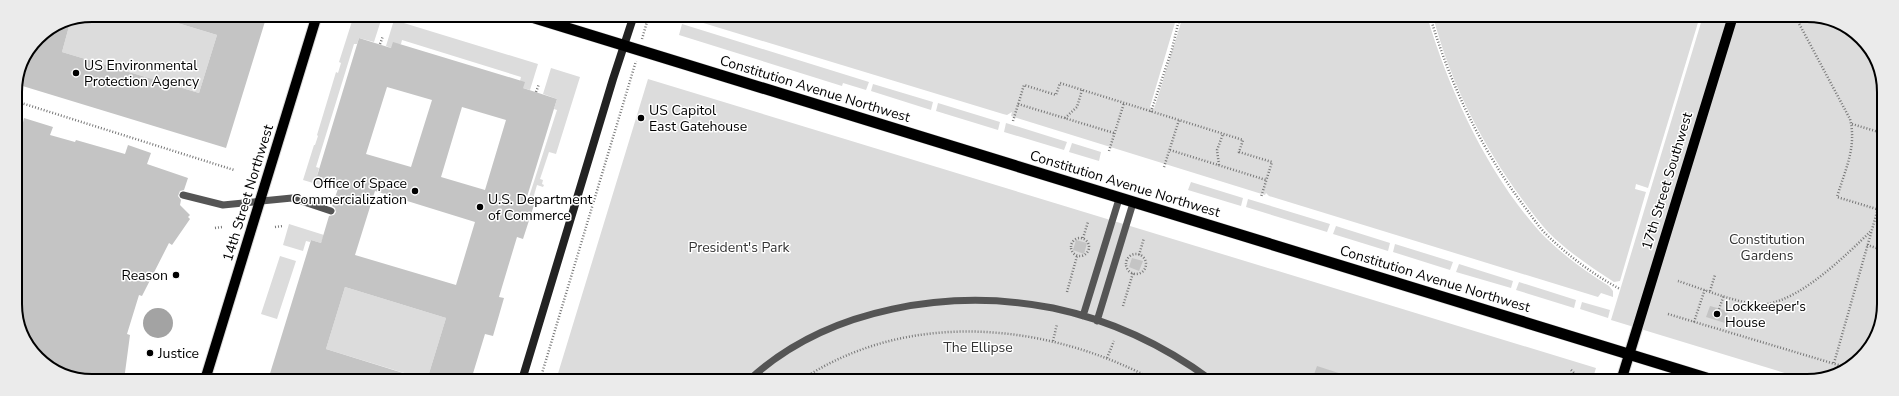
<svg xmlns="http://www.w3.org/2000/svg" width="1899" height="396" font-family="'Nunito Sans',sans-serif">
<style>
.green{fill:#dcdcdc}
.water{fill:#a3a3a3}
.building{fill:#c4c4c4;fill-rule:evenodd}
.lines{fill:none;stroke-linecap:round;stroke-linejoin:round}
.primary-casing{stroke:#dbdbdb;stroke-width:12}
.trunk-casing{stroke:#dbdbdb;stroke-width:12}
.path{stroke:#777;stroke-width:2.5;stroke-dasharray:1 2;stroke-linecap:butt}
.service{stroke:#555;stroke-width:7}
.secondary{stroke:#222;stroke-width:8}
.primary{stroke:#000;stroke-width:10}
.trunk{stroke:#000;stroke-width:11}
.poi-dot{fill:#000;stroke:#fff;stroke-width:1.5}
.labels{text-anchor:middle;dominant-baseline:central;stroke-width:3;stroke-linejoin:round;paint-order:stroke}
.poi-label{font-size:14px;fill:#000;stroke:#fff;text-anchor:start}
.street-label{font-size:14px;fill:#000;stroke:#fff}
.park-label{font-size:14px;fill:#333;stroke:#fff}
.rim{fill:none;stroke:#000;stroke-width:2}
</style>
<rect width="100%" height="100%" fill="#fff"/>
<path class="green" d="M92,15H151L217,35L199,93L62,52L71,19Z
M354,15L382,17L374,42L359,38L357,44H354L316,167L319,168L317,176L340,183L337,190L303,180L314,145H315L318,136L317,135L336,72L338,73L341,63L339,62Z
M688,15L1177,16L1150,107L1154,109L1183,16H1427C1449,91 1488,174 1540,232C1560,253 1585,271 1609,286L1613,291V297L1601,293L1598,297L1269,196L1266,193L1265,195L1017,118L1011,116L1012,112L1007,115L1003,114L687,18Z
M1433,16H1700L1648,188L1636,184L1635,189L1646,192L1620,281L1614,282C1591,267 1568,252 1548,232C1539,222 1530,210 1522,199C1483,146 1449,80 1433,16Z
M1703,16H1821L1861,38L1882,77L1883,318L1857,362L1811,381L1611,320Z
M394,20L538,64L530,90L523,88L520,81L521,77L402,40L401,44L391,48L386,46Z
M682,24L869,82L866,90L843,83L842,86L679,35Z
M551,68L580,77L556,154L549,152L540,179L543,180L542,184L544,185L543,187L537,185L532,202L528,200L557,110L554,109L557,99L543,94Z
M648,79L1596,368L1592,381L556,380Z
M873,84L933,102L931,110L871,91Z
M938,103L1000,122L998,130L936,111Z
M1006,123L1067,142L1064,150L1004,132Z
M1072,143L1101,152L1099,161L1069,152Z
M1191,182L1243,198L1241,206L1188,190Z
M1248,199L1330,224L1327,232L1246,207Z
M289,224L324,235L321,243L311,240L310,242L306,241L303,251L283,245Z
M1336,226L1390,243L1388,251L1333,234Z
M1395,244L1453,262L1450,270L1393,252Z
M280,256L296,261L277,319L261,314Z
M1459,264L1513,281L1511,288L1456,272Z
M1519,282L1576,300L1574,308L1516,290Z
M345,287L446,318L427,380L326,349Z
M1582,302L1610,310L1608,318L1580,309Z"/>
<path class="water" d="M143 323a15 15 0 1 1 30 0a15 15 0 1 1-30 0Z"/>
<path class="building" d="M161,15H267L226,148L16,84L21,63L38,38L63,21L71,19L62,52L199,93L217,35L161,18Z
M359,38L391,48L393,42L525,82L523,88L557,99L526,200L535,202L523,239L517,237L499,297L504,298L493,336L485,334L471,380H427L446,318L345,287L326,349L416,377L415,380H268L311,240L321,243L329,216L334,215L336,212L335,208L332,206L340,183L317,176ZM387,87L432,100L411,167L366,154ZM462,107L506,120L485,190L441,177ZM375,191L475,222L456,285L355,255Z
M24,118L53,127L50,135L75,142L76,140L125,154L128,145L151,153L147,164L188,178L184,190L180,191L178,196L181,200L180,205L190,215L188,217L190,219L172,245L169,243L142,296L139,295L127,334L130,335L124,380H78L38,358L17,319L15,125L22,127Z
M1076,240L1087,243L1084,254L1073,250Z
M1132,258L1143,261L1139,271L1129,267Z
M1710,306L1728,311L1725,323L1706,317Z
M1317,366L1354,378V380H1312Z"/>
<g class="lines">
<defs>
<path id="primary" d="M205,380L317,15
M1621,381L1733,16"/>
<path id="trunk" d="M525,15L1716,381"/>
</defs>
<use href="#primary" class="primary-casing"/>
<use href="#trunk" class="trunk-casing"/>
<path class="path" d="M1430,16C1450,84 1481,149 1524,206C1532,216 1539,228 1549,237C1570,257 1594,275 1620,289
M1795,16L1850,119C1857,147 1845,170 1837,197L1883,211
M642,39L649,15
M380,44L383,36
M536,92L539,84
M15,101L234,170
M1018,104L1114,133
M1151,112L1172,49L1180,16
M1065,118L1077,107L1082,90
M1013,121L1024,85L1056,95L1060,83L1179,120
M1852,124L1882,133
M1170,150L1266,180
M1109,151L1124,103
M1219,165L1217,150L1223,134
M1164,167L1179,120L1243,140L1239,152L1272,162L1261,197
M275,227L283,226
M215,228L222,227
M1071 247a9 9 0 1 1 18 0a9 9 0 1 1-18 0Z
M1083,238L1088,222
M1867,245L1883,250
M1126 264a10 10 0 1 1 20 0a10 10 0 1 1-20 0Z
M1139,255L1144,238
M1678,281C1697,287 1749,308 1767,304C1803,298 1846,255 1871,231
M1710,291L1715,275
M1067,292L1077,256
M1123,306L1133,273
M1719,309L1724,295
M1668,314L1845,367
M1694,322L1705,289
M1053,341L1057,324
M1107,358L1114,341
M1834,363L1883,191
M1571,370L1577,376L1592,381
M540,380L636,61
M801,380C908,309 1045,322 1154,380
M1564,381L1577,376"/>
<path class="service" d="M183,195L223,205L292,198L331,211
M1083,316L1119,199
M1097,321L1133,203
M749,380C828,307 951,288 1053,308C1110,320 1165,346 1211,380"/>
<path class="secondary" d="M522,380L613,79L634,15"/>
<use href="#primary" class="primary"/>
<use href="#trunk" class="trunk"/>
</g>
<g class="poi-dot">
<circle cx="76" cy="73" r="4"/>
<circle cx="641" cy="118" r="4"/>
<circle cx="415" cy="191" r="4"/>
<circle cx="480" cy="207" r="4"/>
<circle cx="176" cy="275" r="4"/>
<circle cx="1717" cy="314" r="4"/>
<circle cx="150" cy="353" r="4"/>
</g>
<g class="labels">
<g class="poi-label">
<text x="84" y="65">US Environmental<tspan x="84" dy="16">Protection Agency</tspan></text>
<text x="649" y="110">US Capitol<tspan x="649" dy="16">East Gatehouse</tspan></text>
<text x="407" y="183" text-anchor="end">Office of Space<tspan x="407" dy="16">Commercialization</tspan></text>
<text x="488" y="199">U.S. Department<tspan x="488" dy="16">of Commerce</tspan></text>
<text x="168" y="275" text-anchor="end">Reason</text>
<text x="1725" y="306">Lockkeeper's<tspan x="1725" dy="16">House</tspan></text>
<text x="158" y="353">Justice</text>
</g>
<g class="street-label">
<text transform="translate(815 89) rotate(17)">Constitution Avenue Northwest</text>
<text transform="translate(1667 181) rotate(-73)">17th Street Southwest</text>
<text transform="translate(1125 184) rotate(17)">Constitution Avenue Northwest</text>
<text transform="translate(248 193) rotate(-73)">14th Street Northwest</text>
<text transform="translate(1435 279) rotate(17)">Constitution Avenue Northwest</text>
</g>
<g class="park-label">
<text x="1767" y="239">Constitution<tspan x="1767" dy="16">Gardens</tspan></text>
<text x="739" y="247">President's Park</text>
<text x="978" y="347">The Ellipse</text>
</g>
</g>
<path d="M0 0H1899V396H0ZM92 22H1807A70 70 0 0 1 1877 92V304A70 70 0 0 1 1807 374H92A70 70 0 0 1 22 304V92A70 70 0 0 1 92 22Z" fill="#ebebeb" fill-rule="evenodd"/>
<path class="rim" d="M92 22H1807A70 70 0 0 1 1877 92V304A70 70 0 0 1 1807 374H92A70 70 0 0 1 22 304V92A70 70 0 0 1 92 22Z"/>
</svg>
